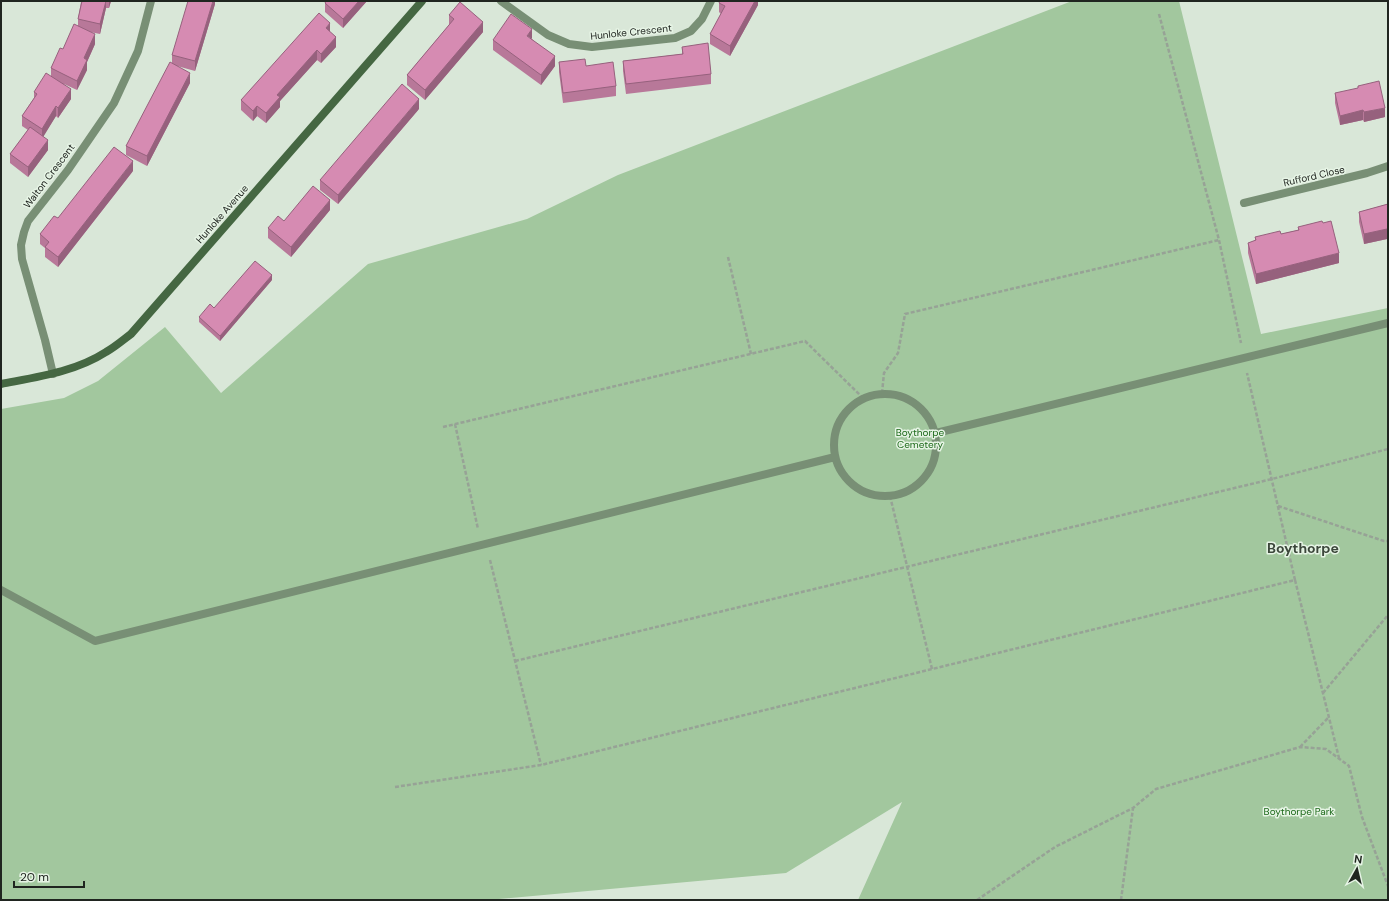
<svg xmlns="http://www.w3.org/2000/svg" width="1389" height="901" font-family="'DM Sans',sans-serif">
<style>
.green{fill:#a2c79e}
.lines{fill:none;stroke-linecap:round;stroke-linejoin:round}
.path{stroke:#97a296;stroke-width:2.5;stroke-dasharray:4 2;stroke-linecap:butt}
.lane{stroke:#788f75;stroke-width:8}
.street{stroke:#788f75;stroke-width:8}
.secondary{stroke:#456742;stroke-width:8}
.wall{fill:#b87899}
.shaded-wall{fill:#96617d}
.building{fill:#d68bb2;stroke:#96617d}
.labels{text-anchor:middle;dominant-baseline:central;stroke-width:3;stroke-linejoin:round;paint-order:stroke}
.street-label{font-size:10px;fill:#202520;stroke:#e6f4e5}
.park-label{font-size:10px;fill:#1c6819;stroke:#e6f4e5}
.district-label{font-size:14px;font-weight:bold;fill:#3c473b;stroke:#e6f4e5}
</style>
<rect width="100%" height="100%" fill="#d9e7d8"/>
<path class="green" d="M1072,1H1179L1261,334L1388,308V900H858L902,802L786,873L488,900H1V409L64,398L98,381L165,327L221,393L368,264L527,219L618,175Z"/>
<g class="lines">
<path class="path" d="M1159,14L1219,240L1241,343
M728,257L751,354
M882,393L884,373L898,353L905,314L1219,240
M455,424L478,529
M443,427L805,341L863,398
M890,496L932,669
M1278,506L1384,541H1388
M490,560L541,765
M1295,580L1339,758
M515,661L1272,479L1388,449
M1323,693L1388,615
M1300,747L1328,718
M395,787L541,765L1295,580L1247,373
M977,900L1055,847L1133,808L1156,789L1300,747L1326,749L1349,766L1362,817L1388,886
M1121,900L1133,808"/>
<path class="lane" d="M501,1L548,35L569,44L592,47L675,38L691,31L702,19L711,1
M834 445a51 51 0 1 1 102 0a51 51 0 1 1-102 0Z
M936,433L1388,323
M1,590L95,641L835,457"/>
<path class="street" d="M1244,203L1367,173L1388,166
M53,374L45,340L22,259L21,245L24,232L28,221L68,170L114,103L138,51L151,1"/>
<path class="secondary" d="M1,384C37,377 75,372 106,352C115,347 123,340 131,334L422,1"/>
</g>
<path class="wall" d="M80,1H111L109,8H106L100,34L90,32L95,44L87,62V70L77,90L64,84L71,99L58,118L56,116L43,136L48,150L28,177L10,163V154L28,130L22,126V116L34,98V92L51,76V68L78,26V19L81,2Z
M215,1V4L195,71L177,66L190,83L147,166L126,155V146L172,63V55Z
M326,1H367L343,28L325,12V3Z
M758,1V5L730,56L710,44V34L721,14L719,12V3Z
M449,15L483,32L425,100L407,85V75L449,25Z
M330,32L336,47L321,63L317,60L280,101V107L266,123L257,116L253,121L241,110V100Z
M532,39L555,66L541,85L493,50V40Z
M682,47L711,74V84L626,94L623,71V61L682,54Z
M559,62L586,66L616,86V96L563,103L559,72Z
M1335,93L1385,117L1364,122L1363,120L1340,125L1335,103Z
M419,109L338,204L320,190V180Z
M133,171L58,267L45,257V248L40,244V234L58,218Z
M1388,204V241L1387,239L1364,244L1359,222V212Z
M330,210L291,257L268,238V228L284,221Z
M1298,227L1339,263L1256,284L1248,253V243L1255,241V237L1281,234L1298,230Z
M272,280L220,341L199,322V317L214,308Z"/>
<path class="shaded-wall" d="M106,1V8L100,34V24Z
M109,1H111L109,8Z
M213,1H215V4L195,71V61Z
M359,1H367L343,28V19Z
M755,1H758V5L730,56V46Z
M483,22V32L425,100V90Z
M330,23V33L326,28Z
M532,29V39L527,36Z
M95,34V44L87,62V70L77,90V81L84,58Z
M336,37V47L321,63V54Z
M317,50V60L280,101V107L266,123V113L277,95Z
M555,56V66L541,85V75Z
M190,73V83L147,166V156Z
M71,89V99L58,118V108Z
M419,99V109L338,204V195Z
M56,106V116L42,139V129Z
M257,106V116L253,121V111Z
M1385,108V117L1364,122V112Z
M1363,110V120L1340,125V116Z
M48,140V150L28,177V167Z
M133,161V171L58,267V257Z
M330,200V210L291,257V247Z
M1387,229V239L1364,244V234Z
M1339,253V263L1256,284V274Z
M272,275V280L220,341V336Z"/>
<path class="building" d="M82,1H106L100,24L78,19Z
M188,1H213L195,61L172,55Z
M326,1H359L343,19L325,3Z
M720,1H755L730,46L710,34L725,6L719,3Z
M460,2L483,22L425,90L407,75L454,19L449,15Z
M319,13L330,23L326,28L336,37L321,54L317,50L277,95L280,97L266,113L257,106L253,111L241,100Z
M511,14L532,29L527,36L555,56L541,75L493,40Z
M74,24L95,34L84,58L87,60L77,81L51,68L60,48L63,49Z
M708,43L711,74L626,84L623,61L683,54L682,47Z
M585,59L586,66L613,62L616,86L563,93L559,62Z
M170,62L190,73L147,156L126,146Z
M46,73L71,89L58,108L56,106L42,129L22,116L37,94L34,92Z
M1379,81L1385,108L1364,112L1363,110L1340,116L1335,93L1358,88V86Z
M402,84L419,99L338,195L320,180Z
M30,127L48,140L28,167L10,154Z
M114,147L133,161L58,257L45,247L49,242L40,234L54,216L58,218Z
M313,186L330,200L291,247L268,228L278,216L284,221Z
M1388,204V231L1387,229L1364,234L1359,212Z
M1322,221L1323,223L1331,221L1339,253L1256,274L1248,243L1256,240L1255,237L1280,231L1281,234L1299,230L1298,227Z
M255,261L272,275L220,336L199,317L210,304L214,308Z"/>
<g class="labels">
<g class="street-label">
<text transform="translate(631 32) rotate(-6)">Hunloke Crescent</text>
<text transform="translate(49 176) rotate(-53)">Walton Crescent</text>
<text transform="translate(1314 176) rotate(-13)">Rufford Close</text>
<text transform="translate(222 214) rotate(-49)">Hunloke Avenue</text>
</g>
<g class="park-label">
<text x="920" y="432">Boythorpe<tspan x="920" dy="12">Cemetery</tspan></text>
<text x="1299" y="811">Boythorpe Park</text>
</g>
<g class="district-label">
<text x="1303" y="548">Boythorpe</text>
</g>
</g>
<rect width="1389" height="901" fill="none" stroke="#202520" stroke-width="4"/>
<g transform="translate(1357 869) rotate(8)" stroke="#e6f4e5" stroke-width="3" paint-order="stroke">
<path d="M0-3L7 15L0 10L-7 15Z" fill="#202520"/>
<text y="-6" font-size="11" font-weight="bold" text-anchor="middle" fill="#202520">N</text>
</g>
<path d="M14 881v6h70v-6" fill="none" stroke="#202520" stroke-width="2"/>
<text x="20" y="881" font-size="12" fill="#202520" stroke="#e6f4e5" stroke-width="3" paint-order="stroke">20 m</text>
</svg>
